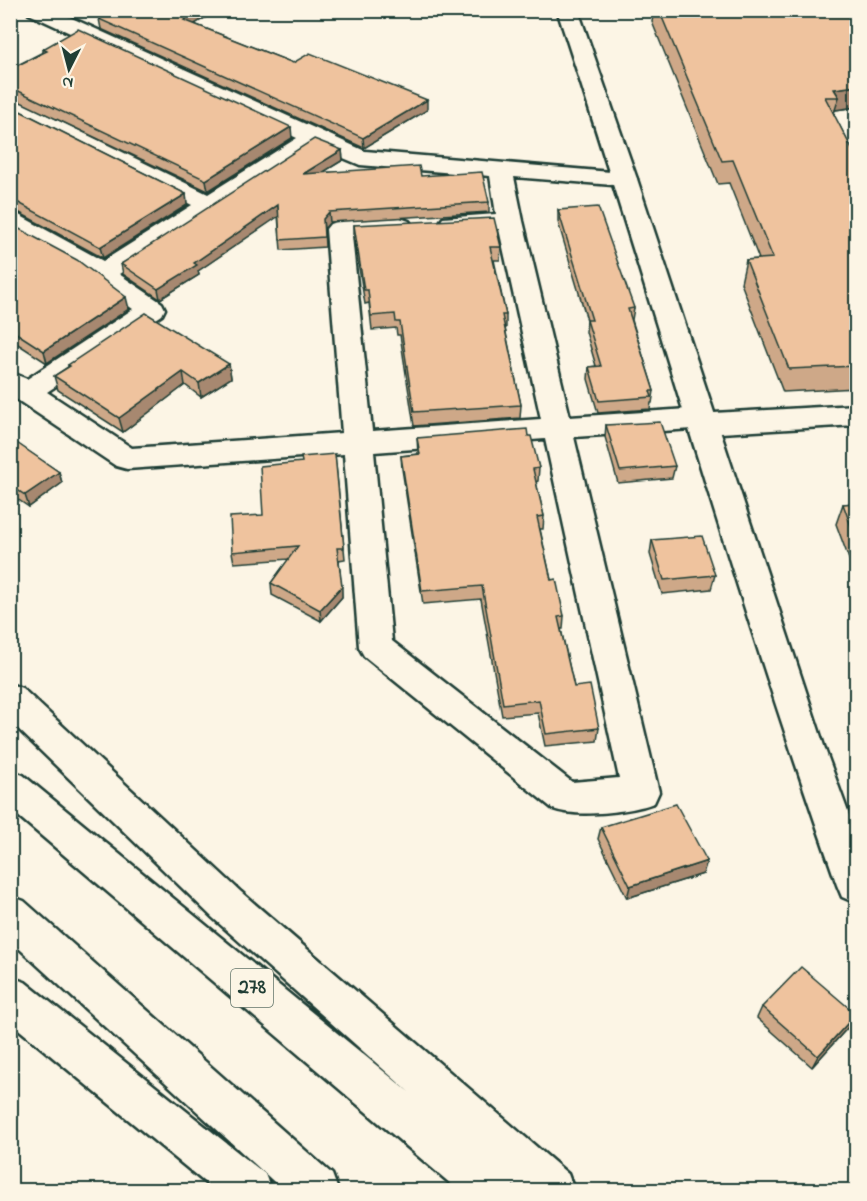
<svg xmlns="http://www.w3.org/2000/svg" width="867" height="1201" font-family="'Indie Flower',sans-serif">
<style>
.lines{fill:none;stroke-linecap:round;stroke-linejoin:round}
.street-casing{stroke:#1f3d34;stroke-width:5}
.secondary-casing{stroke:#1f3d34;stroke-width:5}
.highway-casing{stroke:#1f3d34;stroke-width:5}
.street{fill:#fcf5e5;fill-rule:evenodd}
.secondary{fill:#fcf5e5;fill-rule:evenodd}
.highway{fill:#fcf5e5;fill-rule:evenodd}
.wall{fill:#cea888;stroke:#1f3d34;stroke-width:1.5}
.shaded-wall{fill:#a7886f;stroke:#1f3d34;stroke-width:1.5}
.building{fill:#efc39e;stroke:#1f3d34;stroke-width:1.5}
.labels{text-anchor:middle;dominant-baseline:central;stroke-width:5;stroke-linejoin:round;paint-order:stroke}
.shield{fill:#fcf5e5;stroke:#617469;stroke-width:1.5}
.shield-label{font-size:22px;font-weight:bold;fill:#1f3d34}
</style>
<rect width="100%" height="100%" fill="#fcf5e5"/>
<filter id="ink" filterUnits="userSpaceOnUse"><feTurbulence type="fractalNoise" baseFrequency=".0167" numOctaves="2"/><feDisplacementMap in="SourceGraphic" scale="12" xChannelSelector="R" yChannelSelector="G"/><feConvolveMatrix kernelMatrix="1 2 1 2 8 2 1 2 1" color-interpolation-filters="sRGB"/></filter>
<g filter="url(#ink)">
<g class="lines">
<defs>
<path id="street" d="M26,10H54L365,151L634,174L637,179L634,184L625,186L514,177L523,221L570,417L702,408L714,413L856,405V425L704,434L692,429L574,437L659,792L654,803C630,812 577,818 553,809L364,656L359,647L344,454L127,469L116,466L10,395V372L27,379L133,309L105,290L81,270L10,231V213L19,215L103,261L192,205L10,113V97L208,194L297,138L29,14ZM315,146L360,165L490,176L496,214L443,218L439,223L443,228L452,231L499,229L541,419L372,431L352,236L409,231L413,226L409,221L400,218L339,221L330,224L326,229L342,433L132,448L47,392L162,315L165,309L162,303L119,274ZM545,439L619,778L572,782L392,641L374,452Z"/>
<path id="secondary" d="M557,10H578L637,179L826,752L856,834V903L842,897L837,885C735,596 653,301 557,10Z"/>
<path id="highway" d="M10,684L22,688L241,892L568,1174L574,1190H519L513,1185L514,1190H458L10,809V770L23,775L409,1092L213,918L10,721Z
M10,896L24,901L332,1174L338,1190H283L10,940Z
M10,977L25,982L265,1174L271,1190H214L10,1022Z"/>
</defs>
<use href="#street" class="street-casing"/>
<use href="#secondary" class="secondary-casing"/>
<use href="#highway" class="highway-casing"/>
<use href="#street" class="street"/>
<use href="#secondary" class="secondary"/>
<use href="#highway" class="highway"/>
</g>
<path class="wall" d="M82,10H218L194,24L293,63L427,110L364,148L101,29L99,19L101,18Z
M654,10H856V107L835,110L834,115L856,157V388L783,392L741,283L746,260L759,259L729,183L718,184L652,22Z
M43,49L292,138L208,191L10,97V69L43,52Z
M10,106L186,194L187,205L103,258L20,213L10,212Z
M342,150L343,160L323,172L421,176L489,202V212L330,222L324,229L325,247L281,250L278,216L198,271L199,275L160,299L123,274L121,264Z
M558,210L634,308L632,320L654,391L652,403H651L650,409L598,413L588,379L589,367L596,366L586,332L587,320L558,222Z
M10,224L129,309L47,363L10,339Z
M354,225L501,247L500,260H494L506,315V328H505L521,405L520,418L414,426L400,335H397L396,328L372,330L369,303L365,304L354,238Z
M229,364L231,378L201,397L185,385L123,432L58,390L54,376L68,367V365Z
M606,425L675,466L672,478L618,483L605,437Z
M528,436L539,468L538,481L536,482L544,516L543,529H540L551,580L564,616L563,629H561L574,687L599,728L597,741L545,746L538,713L502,716L481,599L423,604L402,469L401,456L418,454L417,438Z
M10,439L59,472L62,483L29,507L10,494Z
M335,454L345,559L339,560L342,597L321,621L272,595L271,583L289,559L234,563L232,552L263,515L302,462Z
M856,503V578L836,524L843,504Z
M652,540L715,575L711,589L662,594L650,554Z
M601,827L703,874L627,898L598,839Z
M762,1007L856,1014L850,1025L812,1067L757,1018Z"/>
<path class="shaded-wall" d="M200,10H218L185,30L184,20Z
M856,86V107L835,110L839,97L834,89Z
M427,100V110L364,148L363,138Z
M291,127L292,138L208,191L206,180Z
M342,150L343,160L304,184L303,174Z
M186,194L187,205L103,258L100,247Z
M278,205L279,216L198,271L199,275L160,299L158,289L194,263Z
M329,212L330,222L324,229L323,219Z
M126,297L129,309L47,363L44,351Z
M229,364L231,378L201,397L199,383Z
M183,372L185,385L123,432L119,418Z
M59,472L62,483L29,507L25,495Z
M342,586V597L321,621L320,610Z
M707,861L703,874L627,898L630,886Z
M856,1014L850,1025L812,1067L818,1056Z"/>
<path class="building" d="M103,10H200L184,20L293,63L310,53L427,100L363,138L99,19L110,13Z
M659,10H856V86L834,89L839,97H825L856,157V366L789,369L746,260L773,258L733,160L722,161Z
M78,29L291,127L206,180L10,87V69L47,51L43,49Z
M10,106L186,194L100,247L17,202L10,201Z
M314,139L342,150L303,174L419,166L421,176L482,172L489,202L329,212L323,219L324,237L280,240L278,205L194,263L197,265L158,289L121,264Z
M598,207L634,308L628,309L654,391H650L652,397L599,401L589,367L601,366L587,320H592L558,210Z
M494,218L501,247H490L506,315H502L521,405L414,412L400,322H396L395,314L371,316L368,290H364L354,225Z
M10,224L77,260L126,297L44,351L10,329Z
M146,313L229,364L199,383L183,372L119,418L54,376L70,366L68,365Z
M660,422L675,466L620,471L606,425Z
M527,429L528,436H531L539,468L533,469L544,516L537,517L551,580L556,579L564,616L558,617L574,687L590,685L599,728L546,734L539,700L503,704L482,586L422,591L401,456L420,454L417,438Z
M10,439H11L59,472L25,495L10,485Z
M335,454L344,548H337L342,586L320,610L271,583L298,546L232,552L230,517L263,515L260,466L302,462L301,457Z
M856,503V540L843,504Z
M702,536L715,575L664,580L652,540Z
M676,804L707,861L630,886L601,827Z
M801,967L856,1014L818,1056L762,1007Z"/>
</g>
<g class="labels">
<rect class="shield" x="231" y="969" width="42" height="38" rx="4.5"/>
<g class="shield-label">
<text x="252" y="988">278</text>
</g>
</g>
<rect width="867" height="1201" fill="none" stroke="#fcf5e5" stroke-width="36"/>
<rect x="18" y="18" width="831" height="1165" fill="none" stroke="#1f3d34" stroke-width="2" filter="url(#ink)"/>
<g transform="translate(69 69) rotate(186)" stroke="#fcf5e5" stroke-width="4.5" paint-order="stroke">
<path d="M0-4.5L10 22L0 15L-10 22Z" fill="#1f3d34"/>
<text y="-9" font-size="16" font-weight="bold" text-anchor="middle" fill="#1f3d34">N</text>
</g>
</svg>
